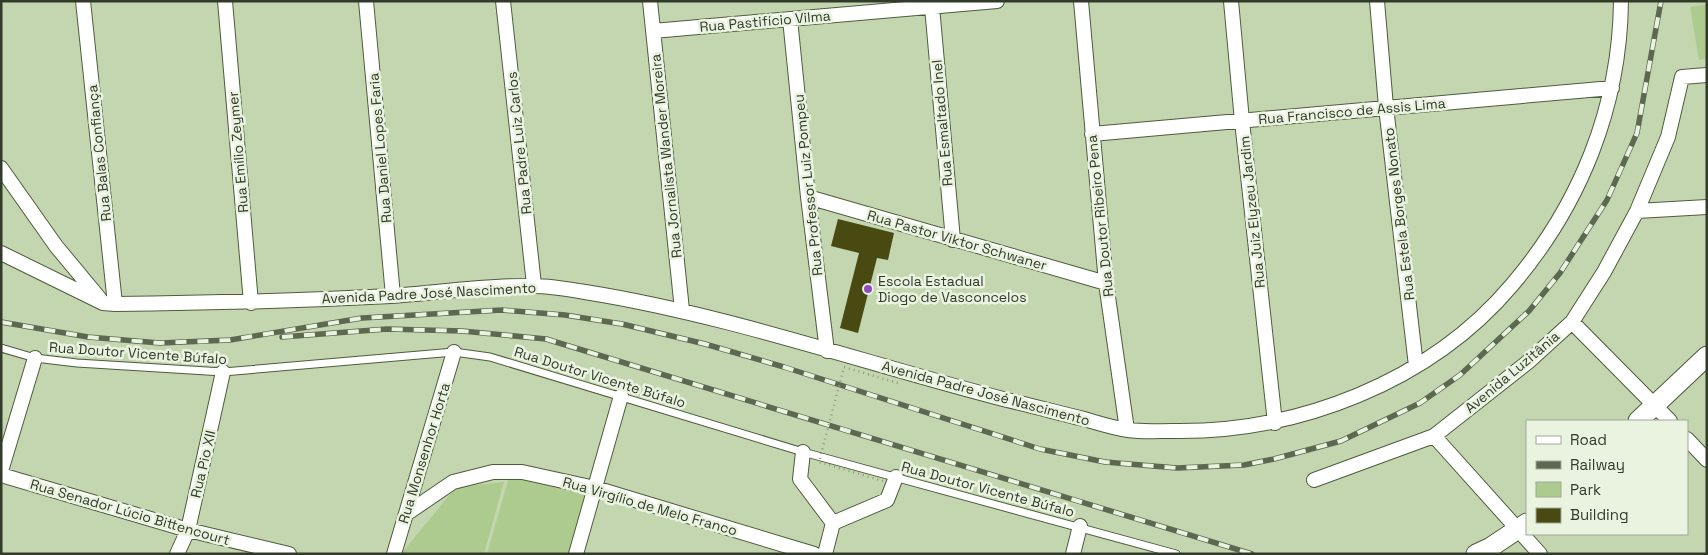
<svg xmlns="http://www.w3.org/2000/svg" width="1708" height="555" font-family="'Space Grotesk',sans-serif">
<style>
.green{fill:#aecb8f}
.building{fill:#494912}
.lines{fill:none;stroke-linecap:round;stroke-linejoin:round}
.lane-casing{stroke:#4d5d3b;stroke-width:9}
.street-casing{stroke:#4d5d3b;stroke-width:16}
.secondary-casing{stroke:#4d5d3b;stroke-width:21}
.lane{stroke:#fff;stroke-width:7}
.street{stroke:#fff;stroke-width:14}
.secondary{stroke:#fff;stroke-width:19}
.rail-casing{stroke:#5d6851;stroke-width:5.5}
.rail{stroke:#e9f3e0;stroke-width:4;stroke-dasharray:11;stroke-linecap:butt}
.path-bridge{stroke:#8c9b7e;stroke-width:2.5;stroke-dasharray:1 4;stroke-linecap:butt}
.poi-dot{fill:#914bbf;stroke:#e9f3e0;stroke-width:2}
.labels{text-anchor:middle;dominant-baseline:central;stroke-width:5;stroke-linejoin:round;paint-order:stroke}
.street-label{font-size:14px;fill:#323a2a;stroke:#e9f3e0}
.poi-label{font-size:14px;fill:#323a2a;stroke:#e9f3e0;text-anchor:start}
</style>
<rect width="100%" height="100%" fill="#c3d6b0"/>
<path class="green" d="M1707,4V59L1699,60L1690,7Z
M518,477L589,492L571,554H487L508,480Z
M504,482L484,554H401L456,487Z"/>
<path class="building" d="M838,219L894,233L888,260L877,258L858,333L840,328L859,253L831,246Z"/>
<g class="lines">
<defs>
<path id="lane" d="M1,348L35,358L77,363L223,372L454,352L490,357L803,452L1176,554"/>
<path id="street" d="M83,1L115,304
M225,1L251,303
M366,1L393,296
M503,1L534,285
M650,1L682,310
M1081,1L1106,283L1127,430
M1231,1L1242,121L1275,423
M1377,1L1386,107L1416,366
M932,7L953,240
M790,19L808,197L827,351
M653,31L997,1
M1092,134L1612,88
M1,168L56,246L100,299
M808,197L1106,283
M1637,211L1707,207
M1,253L103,303L115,304C207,303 299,301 391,296C438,293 485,285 532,286C550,286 568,289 585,292C729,315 866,364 1007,400C1033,406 1059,413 1084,419C1098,423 1113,428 1128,430C1142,432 1157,431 1172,431C1298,433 1430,382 1512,285C1580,205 1620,107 1621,1
M1572,322L1670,421
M1434,436L1540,554
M1687,439L1707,460
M803,452L800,479L833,523
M1,471L35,358
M1,475L188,530L289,554
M1314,480L1434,436L1528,362L1572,322L1604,272L1637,211L1668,137L1682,77L1707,75
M406,514L453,482L493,472H522L595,488L814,554
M833,523L887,500L896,477
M177,554L188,530L223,372
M394,554L454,352
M576,554L621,396
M825,554L833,523
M1073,554L1080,526"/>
<path id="secondary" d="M1638,421L1707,356
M1476,554L1491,547L1527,523"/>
</defs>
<use href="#lane" class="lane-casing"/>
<use href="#street" class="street-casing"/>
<use href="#secondary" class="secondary-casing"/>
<use href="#lane" class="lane"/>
<use href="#street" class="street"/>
<use href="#secondary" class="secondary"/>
<defs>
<path id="rail" d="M1,322L88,337L160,343L230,340L362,318L502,310L565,315L622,324L705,344L784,367L1040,449L1105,462L1177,468L1244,465L1274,459L1341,441L1420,403L1460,375L1529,311L1560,273L1607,200L1637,133L1661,1
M282,337L387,329L462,331L546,339L1252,554"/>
</defs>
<use href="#rail" class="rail-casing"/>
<use href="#rail" class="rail"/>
<path class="path-bridge" d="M883,481L819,462L844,367L901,384"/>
</g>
<circle class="poi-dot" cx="868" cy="289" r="5"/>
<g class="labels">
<g class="street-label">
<text transform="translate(765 21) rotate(-5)">Rua Pastifício Vilma</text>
<text transform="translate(1352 111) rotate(-5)">Rua Francisco de Assis Lima</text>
<text transform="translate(942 123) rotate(-95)">Rua Esmaltado Inel</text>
<text transform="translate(519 143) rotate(-96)">Rua Padre Luiz Carlos</text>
<text transform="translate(380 148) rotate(-95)">Rua Daniel Lopes Faria</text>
<text transform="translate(238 152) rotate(-95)">Rua Emílio Zeymer</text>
<text transform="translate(99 153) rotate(-96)">Rua Balas Confiança</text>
<text transform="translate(666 156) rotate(-96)">Rua Jornalista Wander Moreira</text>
<text transform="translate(808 185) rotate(-96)">Rua Professor Luiz Pompeu</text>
<text transform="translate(1252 212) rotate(-96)">Rua Juiz Elyzeu Jardim</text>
<text transform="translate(1399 214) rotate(-97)">Rua Estela Borges Nonato</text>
<text transform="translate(1100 216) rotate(-96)">Rua Doutor Ribeiro Pena</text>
<text transform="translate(957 240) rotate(16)">Rua Pastor Viktor Schwaner</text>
<text transform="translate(429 293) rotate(-3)">Avenida Padre José Nascimento</text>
<text transform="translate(138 353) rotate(4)">Rua Doutor Vicente Búfalo</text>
<text transform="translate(1512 372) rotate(-40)">Avenida Luzitânia</text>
<text transform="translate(600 377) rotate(17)">Rua Doutor Vicente Búfalo</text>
<text transform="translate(986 393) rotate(15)">Avenida Padre José Nascimento</text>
<text transform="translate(424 453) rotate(-73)">Rua Monsenhor Horta</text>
<text transform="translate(203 464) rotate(-77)">Rua Pio XII</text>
<text transform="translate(988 489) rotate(15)">Rua Doutor Vicente Búfalo</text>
<text transform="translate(650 506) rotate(16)">Rua Virgílio de Melo Franco</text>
<text transform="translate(130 512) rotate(16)">Rua Senador Lúcio Bittencourt</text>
</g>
<g class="poi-label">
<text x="878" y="281">Escola Estadual<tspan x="878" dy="16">Diogo de Vasconcelos</tspan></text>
</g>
</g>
<rect width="1708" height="555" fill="none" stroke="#323a2a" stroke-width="5"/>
<rect x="1526" y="420" width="162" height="115" fill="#e9f3e0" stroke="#a0a997"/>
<rect x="1536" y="436" width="25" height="8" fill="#ffffff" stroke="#a0a997"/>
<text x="1570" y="445" font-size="15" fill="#323a2a">Road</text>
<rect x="1536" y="461" width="25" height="8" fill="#5d6851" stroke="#a0a997"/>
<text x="1570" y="470" font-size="15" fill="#323a2a">Railway</text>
<rect x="1536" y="482" width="25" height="15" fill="#aecb8f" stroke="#a0a997"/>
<text x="1570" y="495" font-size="15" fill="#323a2a">Park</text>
<rect x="1536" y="508" width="25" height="15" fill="#494912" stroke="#a0a997"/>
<text x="1570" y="520" font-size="15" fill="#323a2a">Building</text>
</svg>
